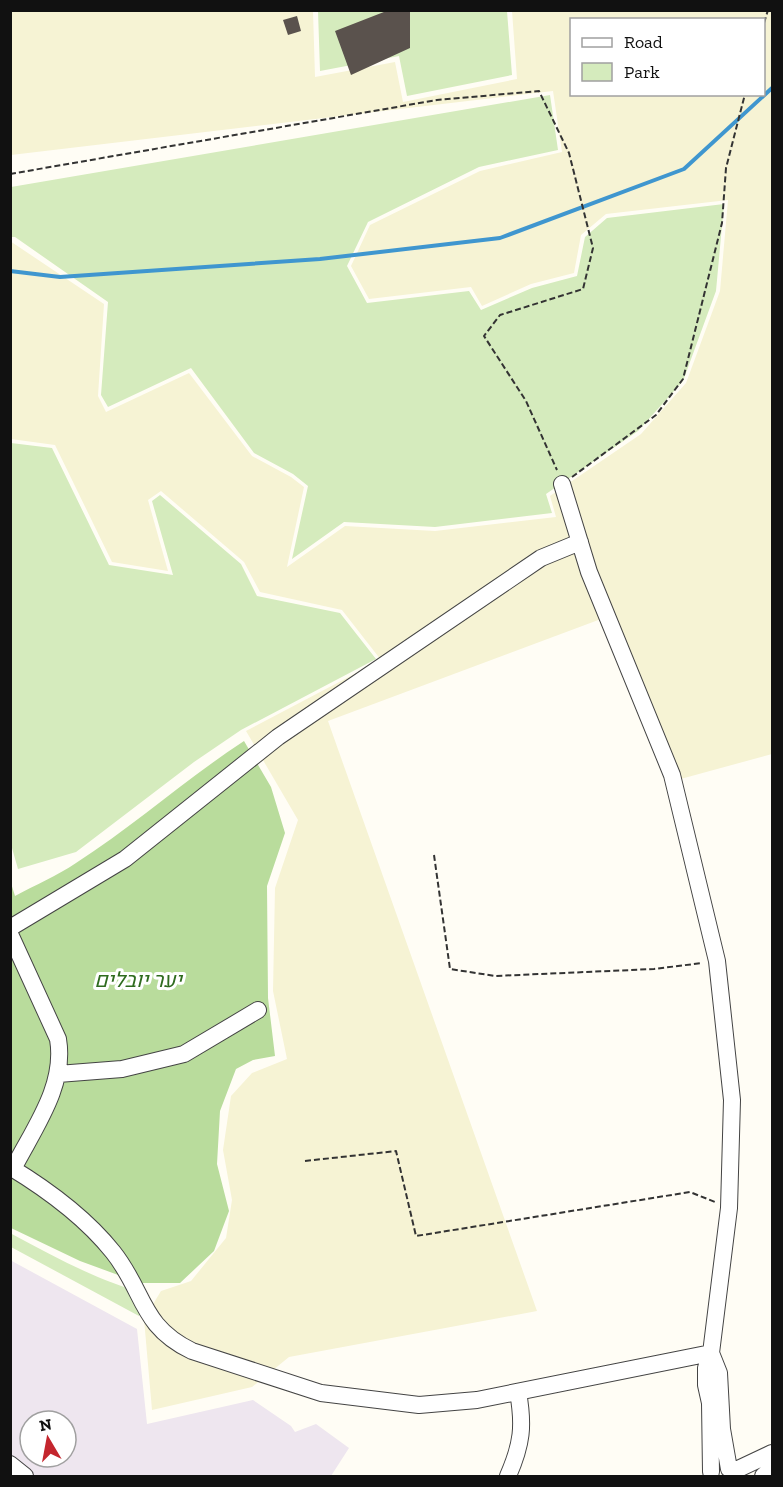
<svg xmlns="http://www.w3.org/2000/svg" width="783" height="1487" font-family="'Zilla Slab',Heebo,serif">
<style>
.industrial{fill:#eee6ef;fill-rule:evenodd}
.farmland{fill:#f6f3d4;fill-rule:evenodd}
.green{fill:#d5ebbd}
.forest{fill:#b9dc9c}
.lines{fill:none;stroke-linecap:round;stroke-linejoin:round}
.stream{stroke:#3f96cf;stroke-width:4}
.building{fill:#5a524d}
.minor-casing{stroke:#444;stroke-width:18}
.path{stroke:#333;stroke-width:2;stroke-dasharray:6 3;stroke-linecap:butt}
.minor{stroke:#fff;stroke-width:16}
.labels{text-anchor:middle;dominant-baseline:central;stroke-width:6;stroke-linejoin:round;paint-order:stroke}
.park-label{font-size:21px;font-style:italic;fill:#2f6b1f;stroke:#fff}
</style>
<rect width="100%" height="100%" fill="#fffdf5"/>
<path class="industrial" d="M10,1260L137,1329L147,1424L253,1400L291,1426L295,1432L316,1424L349,1448L331,1476H11ZM30,1421H66V1457H30Z"/>
<path class="farmland" d="M11,11H313L315,77L395,62L403,102L517,79L512,11H772V754L677,780L601,619L328,721L537,1311L289,1357L252,1387L152,1410L144,1319L161,1291L191,1281L226,1238L232,1200L223,1150L231,1096L252,1073L287,1059L273,991L275,888L298,820L246,731L381,660L342,610L260,592L244,562L161,491L148,500L168,571L112,562L55,445L11,439L10,241L104,304L98,396L106,412L189,373L252,456L291,477L304,487L287,567L345,526L435,531L556,517L550,496L641,434L686,383L720,291L728,200L606,214L581,235L574,273L531,284L482,306L471,287L369,299L351,266L370,225L480,171L562,152L553,91L11,155ZM572,20H764V94H572Z"/>
<path class="green" d="M318,11H507L512,75L407,96L399,56L320,71Z
M550,95L558,150L479,167L368,222L347,266L367,303L469,291L481,310L532,288L577,276L585,237L607,218L724,204L716,291L683,381L638,431L546,494L552,513L435,527L344,522L292,559L308,486L293,474L254,453L191,368L108,407L101,395L108,302L15,237H11V187Z
M11,443L52,448L109,565L173,575L152,501L160,495L241,564L257,596L340,613L376,659L241,730L194,762L76,852L18,869L10,841Z
M10,1233C55,1257 98,1281 147,1294L139,1316L11,1247Z"/>
<path class="forest" d="M244,741L271,787L285,833L267,886L268,998L275,1056L253,1060L236,1069L220,1111L217,1164L229,1211L214,1251L180,1283H140L80,1261L11,1228L10,880L15,896C35,885 57,876 76,863C135,825 186,779 244,741Z"/>
<g class="lines">
<path class="stream" d="M10,271L60,277L320,259L500,238L684,169L772,88"/>
</g>
<path class="building" d="M389,10H410V48L351,75L335,31Z
M297,16L301,31L288,35L283,20Z"/>
<g class="lines">
<defs>
<path id="minor" d="M562,484L589,572L672,775L717,961L732,1100L729,1208L711,1353L706,1368V1385L710,1403L711,1472
M10,928L125,859L278,737L541,558L580,542
M10,934L58,1039C66,1086 34,1128 13,1169
M58,1074L122,1069L184,1054L258,1010
M10,1167C48,1190 85,1217 113,1252C145,1292 140,1326 192,1351L321,1393L419,1405L477,1400L711,1353
M711,1353L719,1373L722,1429L729,1469
M10,1464L25,1476
M734,1471L772,1453
M508,1476C522,1444 524,1426 518,1392
M763,1476L772,1468"/>
</defs>
<use href="#minor" class="minor-casing"/>
<path class="path" d="M764,23L768,10
M10,174L437,100L539,91L569,153L593,248L583,289L500,315L484,336L526,401L557,470
M572,477L656,415L683,379L722,223L726,168L745,94
M434,855L450,969L495,976L654,969L702,963
M305,1161L396,1151L416,1236L690,1192L715,1202"/>
<use href="#minor" class="minor"/>
</g>
<g class="labels">
<g class="park-label">
<text x="138" y="979">יער יובלים</text>
</g>
</g>
<rect width="783" height="1487" fill="none" stroke="#111111" stroke-width="24"/>
<rect x="570" y="18" width="195" height="78" fill="#ffffff" stroke="#a0a0a0" stroke-width="1.5"/>
<rect x="582" y="38" width="30" height="9" fill="#ffffff" stroke="#a0a0a0" stroke-width="1.5"/>
<text x="624" y="48" font-size="18" fill="#111111">Road</text>
<rect x="582" y="63" width="30" height="18" fill="#d5ebbd" stroke="#a0a0a0" stroke-width="1.5"/>
<text x="624" y="78" font-size="18" fill="#111111">Park</text>
<g transform="translate(48 1439) rotate(350)"><circle r="28" fill="#ffffff" stroke="#a0a0a0" stroke-width="1.5"/>
<path d="M0-4.5L10 22L0 15L-10 22Z" fill="#c4262e"/>
<text y="-9" font-size="16" font-weight="bold" text-anchor="middle" fill="#111111">N</text>
</g>
</svg>
